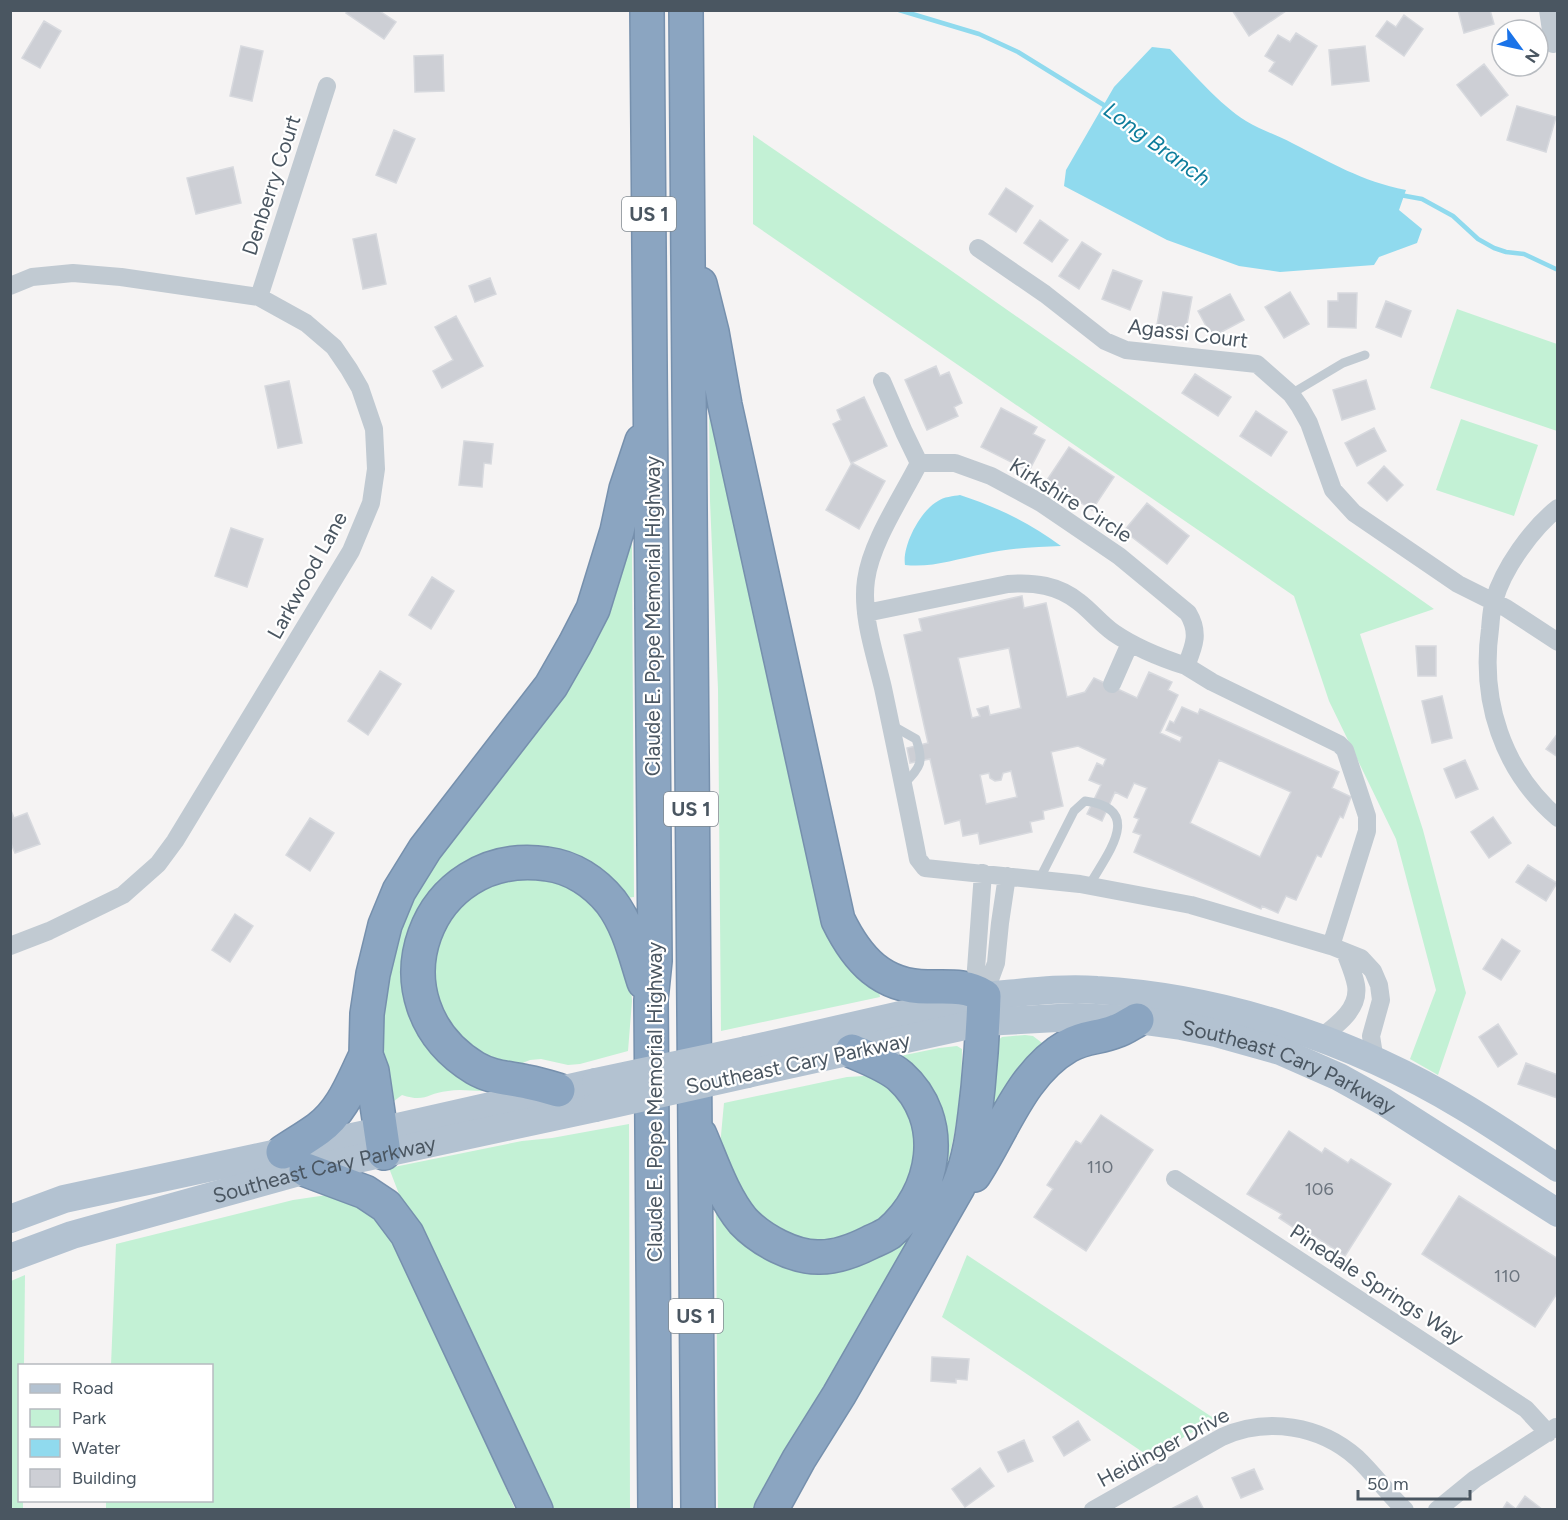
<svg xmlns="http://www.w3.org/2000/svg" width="1568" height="1520" font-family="Figtree,sans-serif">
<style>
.green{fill:#c3f1d5}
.water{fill:#90daee}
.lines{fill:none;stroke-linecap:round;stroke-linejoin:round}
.stream{stroke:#90daee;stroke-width:4.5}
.building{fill:#cdcfd5;stroke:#d7d9de;stroke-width:1.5;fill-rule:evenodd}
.highway-casing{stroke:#7690ad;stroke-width:36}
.lane{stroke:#c1cad2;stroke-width:9}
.street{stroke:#c1cad2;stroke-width:18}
.primary{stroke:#b3c2d1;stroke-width:28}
.highway{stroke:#8ba5c1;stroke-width:33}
.primary-bridge{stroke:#b3c2d1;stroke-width:28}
.labels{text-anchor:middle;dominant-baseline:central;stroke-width:4.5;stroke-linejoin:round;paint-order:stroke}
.number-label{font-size:18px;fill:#6b747e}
.shield{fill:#fff;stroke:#808990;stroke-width:1.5}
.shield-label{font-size:20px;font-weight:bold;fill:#4a5661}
.street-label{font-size:21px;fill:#4a5661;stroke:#fff}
.water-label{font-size:22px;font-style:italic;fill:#0c7c9b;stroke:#fff}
</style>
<rect width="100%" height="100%" fill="#f5f3f3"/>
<path class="green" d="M753,135L946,267L1434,609L1360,634L1423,830L1466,993L1438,1075L1410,1059L1436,990L1396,839L1329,701L1294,596L753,224Z
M1457,309L1557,344V431L1430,388Z
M709,407L776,687L878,985L880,997L721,1031L718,689L710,501Z
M1461,419L1538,445L1514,516L1436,490Z
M632,544L634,897L618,899L506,854L408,955L485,1084L482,1091C470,1091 460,1089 448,1091C427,1093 426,1103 402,1095L394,1101L389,1097C386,1078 380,1057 381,1037C382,983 397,935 418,886L621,545Z
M519,869L595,896L629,960L632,1001L628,1051L580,1064L568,1065L541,1059L530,1060L520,1064L511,1063L468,1055L425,982L448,906Z
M1025,1035L1033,1036L1046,1046L989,1126L996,1042L1002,1037Z
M957,1046L962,1049C962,1096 955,1142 941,1187L759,1509H718L716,1208L807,1261L928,1199L900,1056L939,1048Z
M864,1076L881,1080L916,1115L919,1175L879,1230L811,1247L743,1210L720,1146L724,1103L847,1077Z
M629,1124L630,1509H545L397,1203L399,1194L389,1168L522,1141L552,1138Z
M327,1195L361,1204L386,1227L411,1270L515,1509L106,1510V1501L212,1500V1366L111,1365L116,1244L293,1200Z
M967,1255L1215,1419L1150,1457L942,1317Z
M25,1275L24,1365L20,1366V1500L23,1501V1509H11V1281Z"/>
<path class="water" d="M1152,47L1170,49C1191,71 1220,105 1246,121C1260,130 1278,135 1292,143C1332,163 1361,181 1406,190L1399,210L1422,229L1417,243L1379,257L1374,265L1280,272L1239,266L1167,240L1064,186L1066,170L1114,87Z
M960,495C997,507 1030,523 1061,546C1035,547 1008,548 983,554C956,559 932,568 905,565C902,546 920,511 938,501C943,497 954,496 960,495Z"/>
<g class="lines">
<path class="stream" d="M899,10L979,34L1018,52L1107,107
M1400,195L1422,199L1453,216L1478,239L1494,248L1506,252L1524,254L1558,270"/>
</g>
<path class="building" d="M348,10H378L396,22L384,39L346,13Z
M1232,10H1285L1286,11L1249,36Z
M1458,10H1490L1494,24L1464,33Z
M1404,15L1423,29L1404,56L1376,36L1387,21L1396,27Z
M44,21L61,31L40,68L22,58Z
M1296,33L1317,46L1292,85L1269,71L1275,62L1265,56L1278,35L1290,42Z
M241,46L263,51L252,101L230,96Z
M1365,46L1369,81L1332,85L1329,50Z
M443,55L444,91L415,92L414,56Z
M1484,64L1508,95L1481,116L1457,85Z
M1517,106L1556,117L1546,152L1507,140Z
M394,130L415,139L396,183L376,175Z
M233,167L241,203L196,214L187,178Z
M1006,188L1033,206L1016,232L989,214Z
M1040,220L1068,240L1052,262L1024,243Z
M376,234L386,284L363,289L353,239Z
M1082,242L1101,254L1079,289L1059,276Z
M1113,270L1142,281L1130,310L1102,299Z
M490,278L496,294L475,302L469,286Z
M1163,292L1192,297L1185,335L1156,330Z
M1290,292L1309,324L1284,338L1265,307Z
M1338,293H1357L1356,328L1328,327V301H1338Z
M1230,294L1244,320L1212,337L1198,311Z
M1386,301L1411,311L1401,337L1376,327Z
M456,316L483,366L442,388L433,371L453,360L435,327Z
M936,366L940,376L949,372L962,403L954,407L958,416L927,430L905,380Z
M1195,374L1231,397L1218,416L1182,393Z
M1366,380L1375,409L1342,420L1333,390Z
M289,381L302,443L278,448L265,386Z
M864,397L887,446L851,463L833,424L841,420L837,410Z
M1001,408L1037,427L1033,434L1045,440L1029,471L981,447Z
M1256,411L1287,432L1271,456L1240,436Z
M1374,428L1386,451L1357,466L1345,443Z
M464,441L493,444L491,464L484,463L482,487L459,485Z
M1069,447L1114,477L1092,510L1047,480Z
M852,463L885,481L859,529L826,510Z
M1384,466L1403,485L1387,501L1368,483Z
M1147,503L1189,536L1167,564L1124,531Z
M231,528L263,539L247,587L215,576Z
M432,577L454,591L431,629L409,615Z
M1022,596L1024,608L1046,603L1067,697L1085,692L1094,678L1137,698L1149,672L1172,682L1168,690L1178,695L1160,733L1180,742L1182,737L1166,730L1170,721L1174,723L1182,707L1198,714L1200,709L1339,772L1332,788L1351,797L1343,818L1340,816L1321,857L1317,855L1296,900L1286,896L1278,913L1262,906L1261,909L1134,852L1141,835L1133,832L1139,819L1134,817L1147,788L1134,783L1127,798L1115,792L1102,821L1087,814L1101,785L1089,780L1097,763L1103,766L1106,759L1078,746L1051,752L1063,806L1043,811L1044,819L1030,822L1032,832L980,844L978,833L963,836L960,820L945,824L930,759L910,763L907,748L928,743L904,635L922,631L919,619ZM1009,648L1021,708L990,715L988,706L977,709L980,716L972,718L958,658ZM1219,760L1291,792L1260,857L1190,823ZM1011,771L1017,797L986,804L980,775L989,773L990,778L995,781L1001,780L1003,773Z
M1416,646H1436V676H1418Z
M380,671L401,684L368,735L348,721Z
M1442,696L1452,738L1432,743L1422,701Z
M1558,733V757L1546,749Z
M1465,760L1478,789L1456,798L1444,769Z
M10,808L14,818L27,813L40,844L15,853L10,841Z
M1493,817L1511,843L1489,858L1471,832Z
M310,818L334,833L310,871L286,855Z
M1528,865L1557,883L1546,901L1516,882Z
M235,914L253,926L230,962L212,950Z
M1502,939L1520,951L1501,980L1483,969Z
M1498,1024L1517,1054L1498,1067L1479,1037Z
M1526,1063L1558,1075L1557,1098L1518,1084Z
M1101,1115L1153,1150L1086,1251L1034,1217L1053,1189L1047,1185L1076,1141L1081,1144Z
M1289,1131L1322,1153L1325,1148L1348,1163L1351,1159L1391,1184L1345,1256L1311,1234L1308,1237L1279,1218L1282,1214L1247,1194Z
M1459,1196L1558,1259V1292L1535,1327L1422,1254Z
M932,1357L969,1359L967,1380L956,1379V1383L931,1381Z
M1078,1421L1090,1440L1064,1456L1053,1437Z
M1024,1440L1033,1461L1008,1472L998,1452Z
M980,1468L994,1486L965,1507L952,1489Z
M1254,1469L1263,1489L1241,1498L1232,1478Z
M1197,1496L1204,1510H1171V1509Z
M1525,1496L1543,1510H1502L1507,1502L1516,1509Z"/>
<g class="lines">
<defs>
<path id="highway" d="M647,10L655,961L651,1000L655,1510
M686,10L698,1510
M700,284L712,332L725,405L838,920C857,959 882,988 930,987C948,987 967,985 984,996C983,1027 981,1057 978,1088C974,1122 972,1154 958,1187L839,1395L799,1459L771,1510
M558,1090C548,1087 538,1084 527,1082C509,1078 492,1078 475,1068C367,1002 425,846 547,864C572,867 595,882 611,902C629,926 635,954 644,982
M700,1135C712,1163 723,1197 743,1221C761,1240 794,1258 820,1257C836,1257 855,1250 869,1243C875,1240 883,1237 889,1233C936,1193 949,1120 900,1076C887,1065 868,1058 852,1051
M283,1152C295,1144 307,1137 318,1129C343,1111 353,1081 366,1055
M384,1153L372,1071L366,1055L367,1014L373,974L385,925L399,891L425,849L551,686L575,644L593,609L617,531L626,489L642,441
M306,1170L365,1192L386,1206L407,1234L536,1510
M974,1175C1003,1131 1021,1073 1068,1046C1085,1036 1100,1038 1116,1031C1123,1029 1130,1024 1137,1020"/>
</defs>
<use href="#highway" class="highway-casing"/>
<path class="lane" d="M1291,394L1343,363L1365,355
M893,726L916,739C924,762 921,767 904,784
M1039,880L1074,811L1085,801C1146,809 1106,855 1089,886"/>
<path class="street" d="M1548,10L1553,44
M978,248L1045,294L1105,341L1126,350L1257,364L1291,394L1300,407L1309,423L1333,490L1354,513L1458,584L1506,608L1558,642
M10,286L32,277L73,273L121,277L259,297L306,323L334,347L349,369L360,388L374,429L376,469L371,503L351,551L175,841L158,864L123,895L49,931L10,946
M259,297L327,86
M882,381L904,432L919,463
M919,463C902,497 871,542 866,580C861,615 875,654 883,688C895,745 907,802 918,859L925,868L1080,884L1191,905L1331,946L1361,958L1373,971L1379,985L1381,1000L1371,1036L1375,1061
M919,463H955L991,476L1041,503L1119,556L1188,613C1200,633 1194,646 1186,666L1212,682L1339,744L1345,750L1367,816V831L1331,946
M1558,508C1532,528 1503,569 1494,601C1491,610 1491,620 1490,629C1480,700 1502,770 1558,818
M866,613L1008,584C1034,582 1058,585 1079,602C1091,611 1101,624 1114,633C1136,648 1161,658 1186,666
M1112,684L1130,643
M983,873L976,969L984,996
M984,996L996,963L1000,923L1007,876
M1320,1038C1337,1025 1360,1009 1356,985C1354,974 1349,963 1345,952
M1175,1179L1526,1409L1548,1433
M1093,1510L1222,1437C1267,1417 1320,1425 1357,1458C1374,1474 1388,1494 1405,1510
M1437,1510L1475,1479L1556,1427"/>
<g class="primary">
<path d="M747,1050L984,996C1021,993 1059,987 1097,990C1223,997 1354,1041 1462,1106C1494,1125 1526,1147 1558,1168"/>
<path id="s1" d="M747,1074L983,1022L1076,1017L1137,1020L1181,1026L1216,1033L1280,1051L1339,1077L1384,1102L1558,1213"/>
<path d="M10,1219L64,1199L380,1131L596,1082"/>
<path id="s2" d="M10,1258L72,1235L306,1170L595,1108"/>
</g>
<use href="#highway" class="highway"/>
<path class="primary-bridge" d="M596,1082L747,1050
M595,1108L747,1074"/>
</g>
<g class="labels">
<g class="number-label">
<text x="1100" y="1167">110</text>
<text x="1319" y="1189">106</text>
<text x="1507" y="1276">110</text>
</g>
<g class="shield">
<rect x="622" y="197" width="54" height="34" rx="4.5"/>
<rect x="664" y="792" width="54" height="34" rx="4.5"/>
<rect x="669" y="1299" width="54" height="34" rx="4.5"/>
</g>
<g class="shield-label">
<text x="649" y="214">US 1</text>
<text x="691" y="809">US 1</text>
<text x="696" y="1316">US 1</text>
</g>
<g class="street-label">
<text transform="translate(271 185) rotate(-72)">Denberry Court</text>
<text transform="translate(1188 333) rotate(7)">Agassi Court</text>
<text transform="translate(1071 500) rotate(32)">Kirkshire Circle</text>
<text transform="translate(307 575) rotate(-61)">Larkwood Lane</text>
<text transform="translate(652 616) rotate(-90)">Claude E. Pope Memorial Highway</text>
<text transform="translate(798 1063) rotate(-12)">Southeast Cary Parkway</text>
<text stroke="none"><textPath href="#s1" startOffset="556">Southeast Cary Parkway</textPath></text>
<text transform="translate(654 1102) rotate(-90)">Claude E. Pope Memorial Highway</text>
<text stroke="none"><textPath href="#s2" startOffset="327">Southeast Cary Parkway</textPath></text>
<text transform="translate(1377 1284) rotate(33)">Pinedale Springs Way</text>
<text transform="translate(1163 1447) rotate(-28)">Heidinger Drive</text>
</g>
<g class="water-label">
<text transform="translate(1157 144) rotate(36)">Long Branch</text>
</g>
</g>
<rect width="1568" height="1520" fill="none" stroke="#4a5661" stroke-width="24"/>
<rect x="18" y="1364" width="195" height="138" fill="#ffffff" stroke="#b7bbc0" stroke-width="1.5"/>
<rect x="30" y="1384" width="30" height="9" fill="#b3c2d1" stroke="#b7bbc0" stroke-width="1.5"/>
<text x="72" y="1394" font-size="18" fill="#4a5661">Road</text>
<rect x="30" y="1409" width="30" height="18" fill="#c3f1d5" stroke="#b7bbc0" stroke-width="1.5"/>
<text x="72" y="1424" font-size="18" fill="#4a5661">Park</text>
<rect x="30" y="1439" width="30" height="18" fill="#90daee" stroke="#b7bbc0" stroke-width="1.5"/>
<text x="72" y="1454" font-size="18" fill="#4a5661">Water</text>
<rect x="30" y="1469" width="30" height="18" fill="#cdcfd5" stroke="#b7bbc0" stroke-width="1.5"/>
<text x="72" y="1484" font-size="18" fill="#4a5661">Building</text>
<g transform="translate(1520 48) rotate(123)"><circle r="28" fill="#ffffff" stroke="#b7bbc0" stroke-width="1.5"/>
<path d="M0-4.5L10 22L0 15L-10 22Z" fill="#1a73e8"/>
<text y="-9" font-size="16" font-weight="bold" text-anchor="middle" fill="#4a5661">N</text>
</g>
<path d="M1358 1490v9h112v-9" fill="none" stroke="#4a5661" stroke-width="3"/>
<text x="1367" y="1490" font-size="18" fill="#4a5661" stroke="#ffffff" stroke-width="4.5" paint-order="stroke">50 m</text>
</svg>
